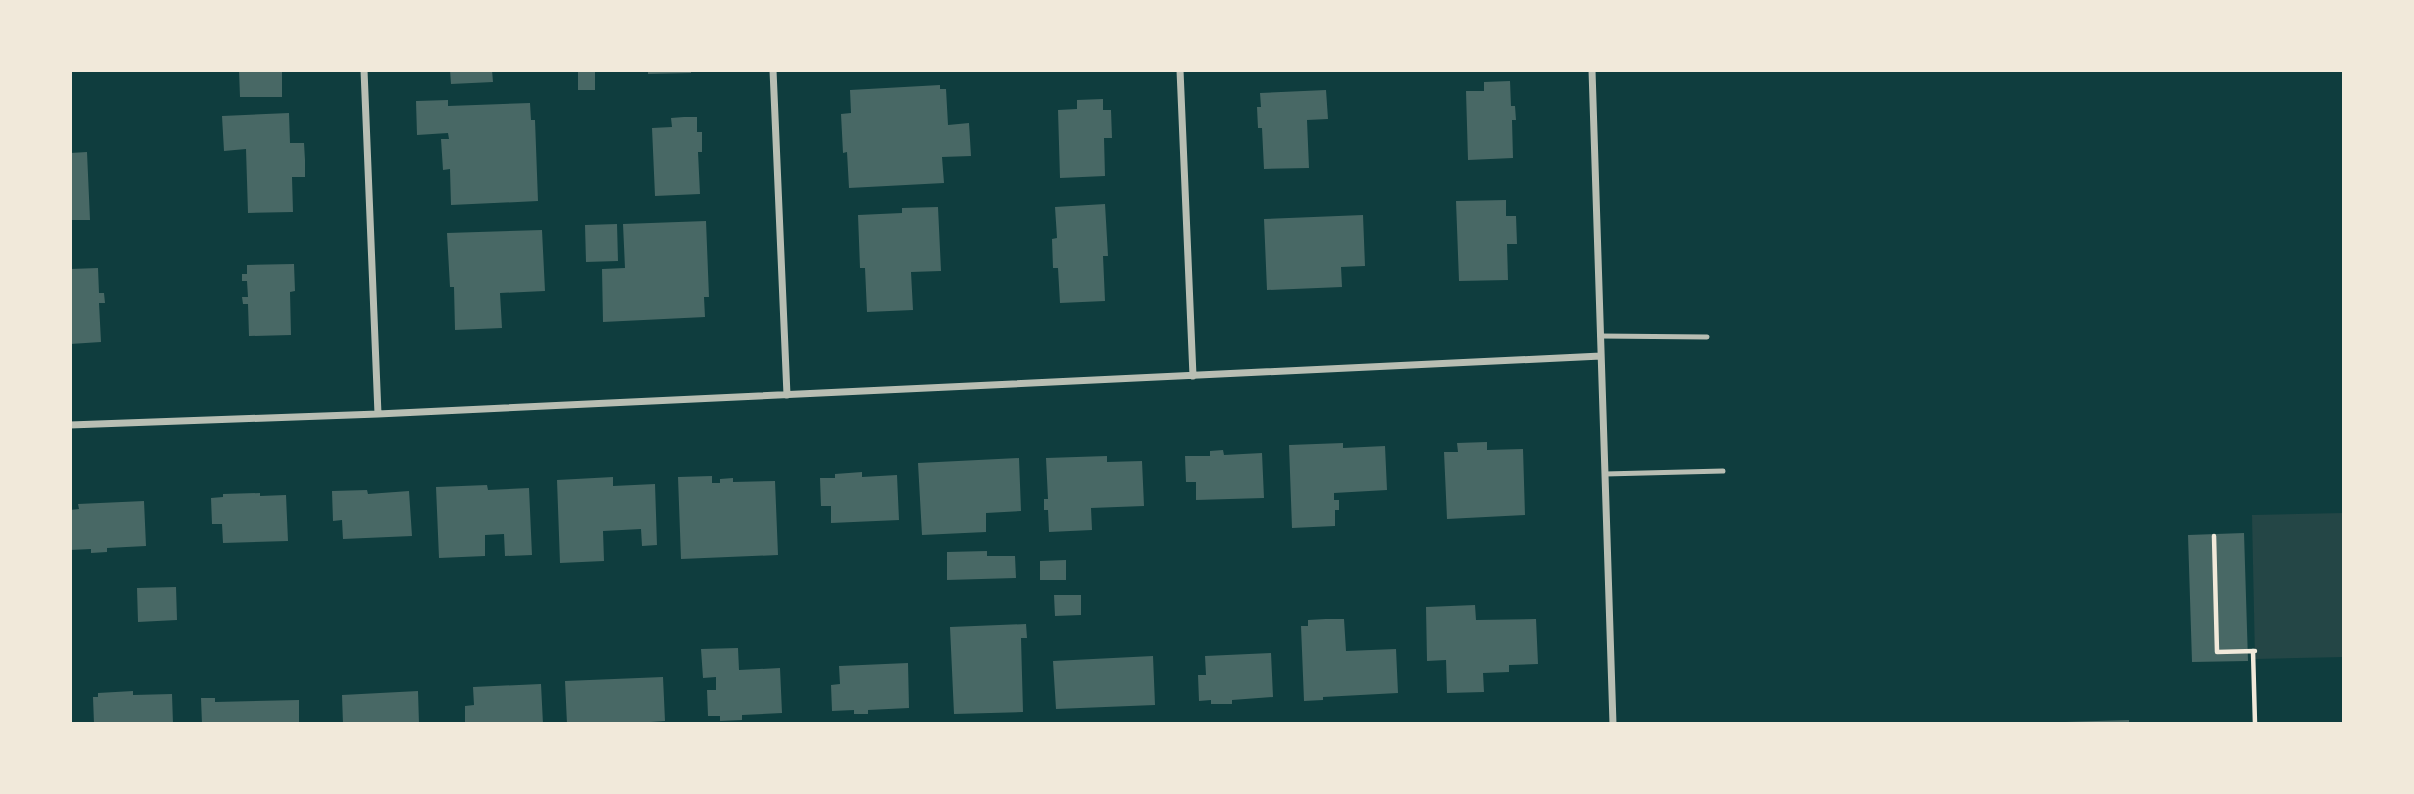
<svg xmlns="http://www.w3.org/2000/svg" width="2414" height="794" font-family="'Open Sans',sans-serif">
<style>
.green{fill:#244646}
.building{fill:#486865}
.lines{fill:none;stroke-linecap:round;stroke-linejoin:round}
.path{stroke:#f1e9da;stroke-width:4.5}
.service{stroke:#b8beb3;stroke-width:5}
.minor{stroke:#b8beb3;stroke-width:7}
</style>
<rect width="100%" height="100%" fill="#0f3d3e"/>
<path class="green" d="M2344,513V657L2255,659L2252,515Z"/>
<path class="building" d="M239,70H282V97H240Z
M450,70H492L493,82L451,84Z
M578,70H595V90H578Z
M648,70H691V73L648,74Z
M1510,81L1511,106H1515L1516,120H1512L1513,158L1468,160L1466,91H1484V82Z
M940,85V89H946L948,125L969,123L971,156L942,157L944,183L849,188L847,152L843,153L841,114L851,113L850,90Z
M1326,90L1328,119L1307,120L1309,168L1264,169L1262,128H1258L1257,107H1261L1260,93Z
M1103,99V110H1111L1112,138H1104L1105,176L1060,178L1058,110L1077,109V100Z
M448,100V106L530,103L531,120H535L538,201L451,205L450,169L443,170L441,139H449L448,133L417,135L416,101Z
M289,113L290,143H304L305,160V177H292L293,212L248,213L246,149L224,151L222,116Z
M684,117H697V132H702V152H698L700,194L655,196L652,128L672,127L671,118Z
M87,152L90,220H70V153Z
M1506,200V216H1516L1517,244H1507L1508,280L1459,281L1456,201Z
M1105,204L1108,256H1103L1105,301L1060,303L1058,268H1053L1052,239L1057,238L1055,207Z
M938,207L941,271L911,272L913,310L867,312L865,268H860L858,215L902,213V208Z
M1363,215L1365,266L1341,267L1342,287L1267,290L1264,219Z
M706,221L709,297H704L705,317L603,322L602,269L625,268L623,224Z
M617,224L618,261L586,262L585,225Z
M542,230L545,291L500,293L502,328L455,330L454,287H450L447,233Z
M294,264L295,291L290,292L291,335L249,336L248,304H243L242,297H248L247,281H242V274H247V265Z
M98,268L99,293H104L105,303H99L101,342L70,344V269Z
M1487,442V450L1523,449L1525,515L1447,519L1444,452H1458L1457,443Z
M1343,443V448L1385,446L1387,490L1334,493V500H1339V510H1335V526L1292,528L1289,445Z
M1223,450L1224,455L1262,453L1264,498L1196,500V482H1186L1185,456H1210V451Z
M1107,456V462L1142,461L1144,506L1091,508L1092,530L1049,532L1048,510H1044V499H1048L1046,458Z
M1019,458L1021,511L986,513V532L922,535L918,463Z
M862,472V477L897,475L899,520L831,523V506H821L820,478H835V474Z
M712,476V483H720V479L733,478V482L775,481L778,555L681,559L678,477Z
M613,477V486L655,484L657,545L642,546L641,529L603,531L604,561L560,563L557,480Z
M487,485L488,490L529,488L532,555L505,556L504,534L485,535V556L439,558L436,487Z
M367,490L368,494L409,491L412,536L343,539L342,520L333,521L332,491Z
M260,493V496L286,495L288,541L223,543L222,524H212L211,498L223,497V494Z
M144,501L146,546L107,548V552L91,553V549L70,550V510L79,509L78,504Z
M2244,533L2248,661L2192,662L2188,535Z
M987,551V556H1015L1016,578L947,580V552Z
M1066,560V580H1040V561Z
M176,587L177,620L138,622L137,588Z
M1054,595H1081V615L1055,616Z
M1475,605L1476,620L1536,619L1538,664L1509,665V672L1483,673L1484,692L1447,693L1446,660L1427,661L1426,607Z
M1326,619H1344L1346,651L1396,649L1398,693L1323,697V700L1304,701L1301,626H1308V620Z
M1026,624L1027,638H1021L1023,712L954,714L950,627Z
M738,648L739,670L780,668L782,713L742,715V720L720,721V716H708L707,690H716V677L703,678L701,649Z
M1271,653L1273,697L1232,700V704H1211V700L1199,701L1198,675H1206L1205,656Z
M1153,656L1155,705L1056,709L1053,661Z
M908,663L909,708L868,710V714H854V710L832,711L831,685L840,684L839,666Z
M663,677L665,721L623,724H567L565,681Z
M541,684L543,724H465V706L474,705L473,687Z
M133,691V695L172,694L173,724H94L93,697H98V693Z
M418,691L419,724H343L342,695Z
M201,698H215V702L299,700V724H202Z
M2129,720V724H2065V722Z"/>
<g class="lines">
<path class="path" d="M2214,536L2217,652L2255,651
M2253,651L2255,724"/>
<path class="service" d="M1600,336L1707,337
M1605,474L1723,471"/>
<path class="minor" d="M364,70L378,414
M773,70L787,395
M1180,70L1193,376
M1592,70L1613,724
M70,425L378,414L1601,356"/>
</g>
<rect width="2414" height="794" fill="none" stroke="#f1e9da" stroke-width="144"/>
</svg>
